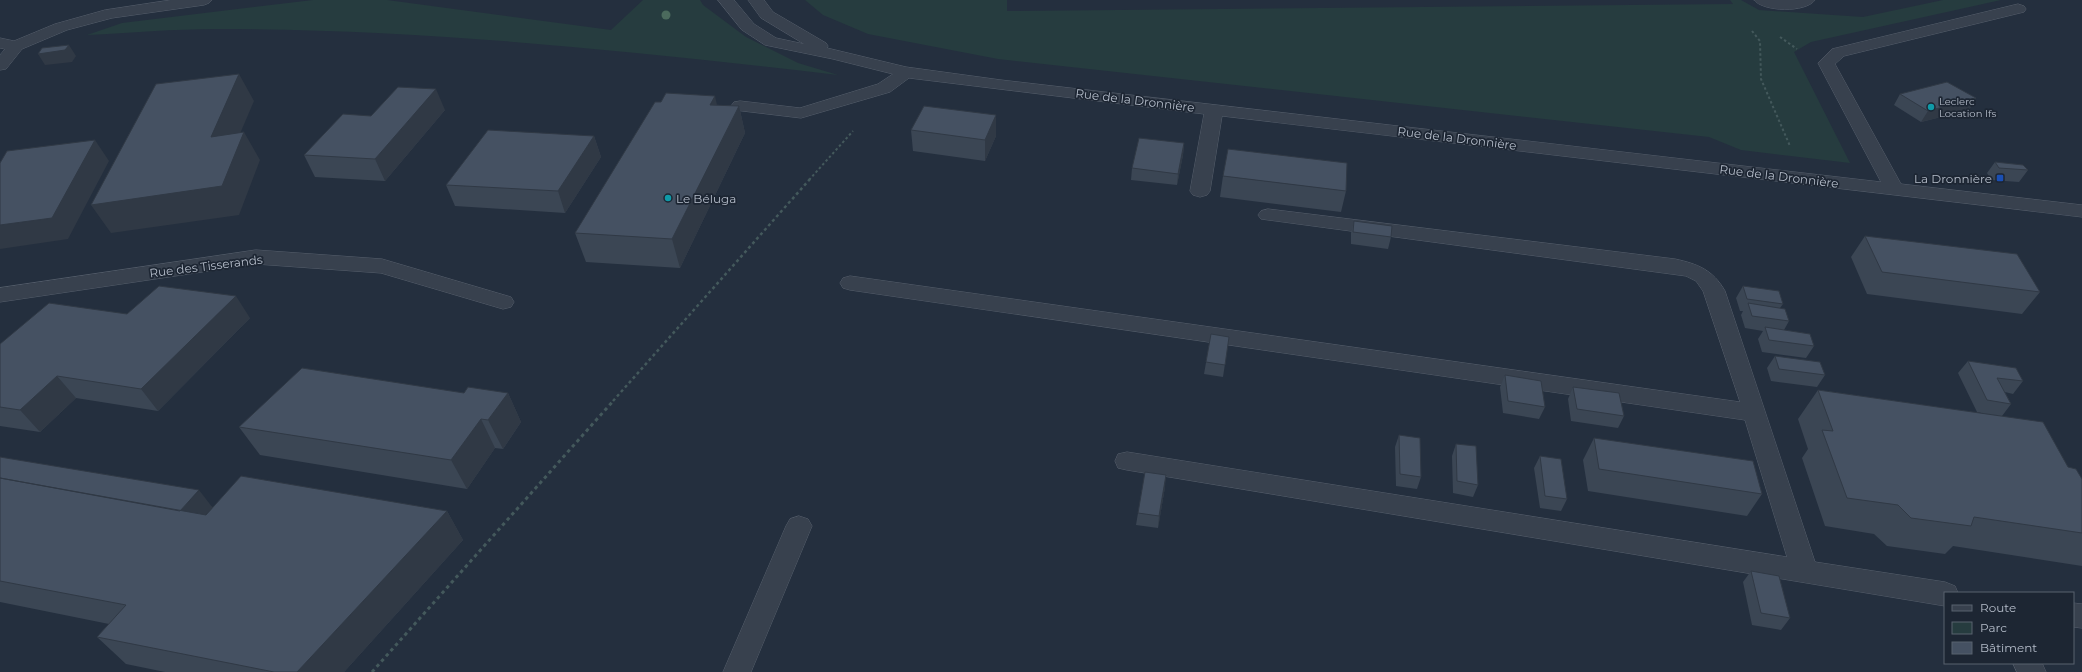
<svg xmlns="http://www.w3.org/2000/svg" width="2082" height="672" font-family="Montserrat,sans-serif">
<style>
.green{fill:#263c3f}
.lines{fill:none;stroke-linecap:round;stroke-linejoin:round}
.minor-casing{stroke:#565f6c;stroke-width:1}
.path-far2{stroke:#44595c;stroke-width:2;stroke-dasharray:2.5 2.5;stroke-linecap:butt}
.path-far1{stroke:#44595c;stroke-width:2.5;stroke-dasharray:3 3;stroke-linecap:butt}
.path{stroke:#44595c;stroke-width:3;stroke-dasharray:3.5 3.5;stroke-linecap:butt}
.minor{fill:#38414e;fill-rule:evenodd}
.tree{fill:#4b6a5d}
.wall{fill:#3b4654}
.shaded-wall{fill:#303945}
.building{fill:#455162;stroke:#303945}
.culture-dot{fill:#0f9aa8;stroke:#1d2633;stroke-width:1.5}
.transit-dot{fill:#1a4fb4;stroke:#1d2633;stroke-width:1.5}
.labels{text-anchor:middle;dominant-baseline:central;stroke-width:3.5;stroke-linejoin:round;paint-order:stroke}
.far-poi-label{font-size:10px;fill:#b4bcc9;stroke:#1d2633;text-anchor:start}
.street-label{font-size:12px;fill:#b4bcc9;stroke:#1d2633}
.poi-label{font-size:12px;fill:#b4bcc9;stroke:#1d2633;text-anchor:end}
</style>
<rect width="100%" height="100%" fill="#242f3e"/>
<path class="green" d="M313,0H387L611,30L643,0H700L703,5L746,37L798,63L838,75C632,51 424,29 216,29C173,29 130,33 87,35L122,23Z
M805,0H1007V11L1733,4L1730,0H1741L1759,10L1863,17L1943,0H2001L1811,42L1794,52L1850,163L1741,150L1709,137L998,59L868,34L823,15Z"/>
<g class="lines">
<defs>
<path id="minor" d="M171,0H212L209,3L204,5L112,18L67,30L22,49L6,69L0,70V55L5,49L0,48V38L14,41L55,24L105,10Z
M718,0H734L754,24L776,38L804,44L761,18L748,0H764L773,12L826,43L828,46L827,48L906,67L1001,80L1881,182L1818,63L1832,49L2018,4L2024,6L2026,9L2024,12L1844,56L1835,64L1901,184L2082,205V217L1222,116L1210,191L1207,195L1200,197L1193,195L1190,191L1204,114L909,78L890,92L801,118L734,110L731,106L734,102L740,101L800,108L878,84L893,74L833,59L765,45L742,30Z
M1754,0H1815C1806,13 1763,12 1754,0Z
M1268,209L1675,259C1698,264 1713,270 1725,291L1815,562L1945,582L1955,586L1958,593H1945V606L1127,470L1118,468L1115,461L1118,454L1127,452L1787,557L1745,420L850,290L843,288L840,283L843,278L850,276L1740,402L1703,291L1696,281L1686,276L1261,219L1258,215L1261,211Z
M256,250L382,259L511,297L514,302L511,307L503,309L381,273L256,264L0,302V288Z
M799,516L808,519L812,526L751,672H723L786,526L790,519Z
M2073,603L2082,604V628L2073,627Z
M2013,663H2042L2046,672H2017Z"/>
</defs>
<use href="#minor" class="minor-casing"/>
<path class="path-far2" d="M1752,31L1760,41L1761,79L1790,146
M1780,37L1797,49
M809,180L853,131"/>
<path class="path-far1" d="M613,401L810,179"/>
<path class="path" d="M372,672L614,400"/>
<use href="#minor" class="minor"/>
</g>
<circle class="tree" cx="666" cy="15" r="4.5"/>
<path class="wall" d="M1900,94L1976,98L1969,110L1921,122L1894,105Z
M661,102L739,106L745,133L680,268L586,262L575,233Z
M445,110L385,181L315,177L304,155L371,116Z
M996,115V136L985,161L913,151L911,130Z
M594,136L601,157L565,213L455,206L446,185Z
M1184,143L1183,155L1177,185L1131,180L1132,168Z
M1995,162L2028,170L2019,182L1991,180L1987,173Z
M1223,176L1346,191L1341,212L1220,197Z
M1354,221L1391,237L1388,249L1351,244V233Z
M1865,236L2040,292L2022,314L1867,294L1851,257Z
M1743,286L1783,304L1780,308L1789,321L1784,330L1814,346L1806,358L1762,352L1758,339L1763,331L1745,328L1741,315L1743,311H1740L1736,298Z
M127,314L250,318L158,411L76,398L40,432L0,426V344Z
M1211,334L1229,337L1223,377L1204,374Z
M1775,356L1825,375L1817,387L1771,381L1767,368Z
M1968,361L2023,381L2013,394L2005,392L2011,404L2002,416L2082,479V566L1953,546L1945,554L1887,546L1874,534L1825,526L1802,458L1808,449L1798,419L1818,390L1986,414L1977,412L1958,373Z
M1505,375L1545,407L1539,419L1503,413L1500,387Z
M1573,387L1624,416L1618,428L1571,421L1568,399Z
M464,393H508L521,422L503,449L495,448L467,489L260,455L239,427Z
M1399,435L1421,477L1417,489L1396,486L1395,447Z
M1594,438L1762,494L1747,516L1588,491L1583,460Z
M1456,444L1478,485L1473,497L1453,493L1452,456Z
M1540,456L1567,499L1561,511L1540,508L1534,468Z
M0,457L213,507L447,511L463,540L344,672H165L126,664L97,637L109,624L0,602Z
M1165,487L1158,528L1136,525L1138,513Z
M1751,571L1790,618L1781,630L1752,625L1743,582Z"/>
<path class="shaded-wall" d="M69,45L76,56L72,62L45,65L38,54Z
M239,74L254,101L227,164L211,137Z
M436,89L445,110L385,181L375,159Z
M715,96L721,123L710,105Z
M1976,98L1969,110L1921,122L1928,111Z
M739,106L745,133L680,268L672,239Z
M996,115V136L985,161V140Z
M244,132L260,160L239,215L111,233L91,205Z
M594,136L601,157L565,213L558,191Z
M95,140L109,161L68,239L0,249V225Z
M1184,143L1183,155L1177,185L1178,174Z
M236,296L250,318L158,411L141,389Z
M57,376L76,398L40,432L20,410Z
M508,393L521,422L503,449L488,420Z
M481,419L495,448L467,489L451,460Z
M1166,475L1165,487L1158,528L1159,516Z
M199,490L216,512L194,537L176,516Z
M447,511L463,540L344,672H297Z"/>
<path class="building" d="M69,45L65,50L38,54L42,48Z
M239,74L211,137L244,132L222,186L91,205L156,84Z
M1947,82L1976,98L1928,111L1900,94Z
M398,87L436,89L375,159L304,155L343,114L371,116Z
M666,93L715,96L710,105L739,106L672,239L575,233L655,102H661Z
M924,106L996,115L985,140L911,130Z
M488,130L594,136L558,191L446,185Z
M1139,138L1184,143L1178,174L1132,168Z
M95,140L52,218L0,225V163L7,151Z
M1228,149L1347,163L1346,191L1223,176Z
M1995,162L2023,165L2028,170L1999,168Z
M1354,221L1392,226L1391,237L1353,232Z
M1865,236L2017,254L2040,292L1882,272Z
M159,286L236,296L141,389L57,376L20,410L0,407V344L49,303L127,314Z
M1743,286L1779,291L1783,304L1747,299Z
M1748,303L1785,309L1789,321L1752,316Z
M1765,327L1810,334L1814,346L1769,340Z
M1211,334L1229,337L1225,365L1206,362Z
M1775,356L1820,362L1825,375L1779,369Z
M1968,361L2016,368L2023,381L1997,378L2011,404L1987,400Z
M302,368L464,393L468,387L508,393L488,420L481,419L451,460L239,427Z
M1505,375L1541,381L1545,407L1508,401Z
M1573,387L1619,393L1624,416L1577,409Z
M1818,390L2043,422L2068,467L2076,469L2082,479V533L1974,517L1971,526L1911,518L1898,505L1847,498L1822,430L1833,431Z
M1399,435L1420,438L1421,477L1400,474Z
M1594,438L1753,461L1762,494L1599,469Z
M1456,444L1476,446L1478,485L1457,481Z
M1540,456L1561,459L1567,499L1545,496Z
M0,457L199,490L180,511L0,478Z
M1145,472L1166,475L1159,516L1138,513Z
M241,476L447,511L297,672H274L97,637L126,605L0,581V478L206,515Z
M1751,571L1779,576L1790,618L1761,613Z"/>
<g class="culture-dot">
<circle cx="1931" cy="107" r="4"/>
<circle cx="668" cy="198" r="4"/>
</g>
<rect class="transit-dot" x="1996" y="174" width="8" height="8" rx="2"/>
<g class="labels">
<g class="far-poi-label">
<text x="1939" y="101">Leclerc<tspan x="1939" dy="12">Location Ifs</tspan></text>
</g>
<g class="street-label">
<text transform="translate(1135 100) rotate(7)">Rue de la Dronnière</text>
<text transform="translate(1457 138) rotate(7)">Rue de la Dronnière</text>
<text transform="translate(1779 176) rotate(7)">Rue de la Dronnière</text>
<text transform="translate(206 266) rotate(-7)">Rue des Tisserands</text>
</g>
<g class="poi-label">
<text x="1992" y="178">La Dronnière</text>
<text x="676" y="198" text-anchor="start">Le Béluga</text>
</g>
</g>
<rect x="1944" y="592" width="130" height="72" fill="#1d2633" stroke="#59626f"/>
<rect x="1952" y="605" width="20" height="6" fill="#38414e" stroke="#59626f"/>
<text x="1980" y="612" font-size="12" fill="#b4bcc9">Route</text>
<rect x="1952" y="622" width="20" height="12" fill="#263c3f" stroke="#59626f"/>
<text x="1980" y="632" font-size="12" fill="#b4bcc9">Parc</text>
<rect x="1952" y="642" width="20" height="12" fill="#455162" stroke="#59626f"/>
<text x="1980" y="652" font-size="12" fill="#b4bcc9">Bâtiment</text>
</svg>
